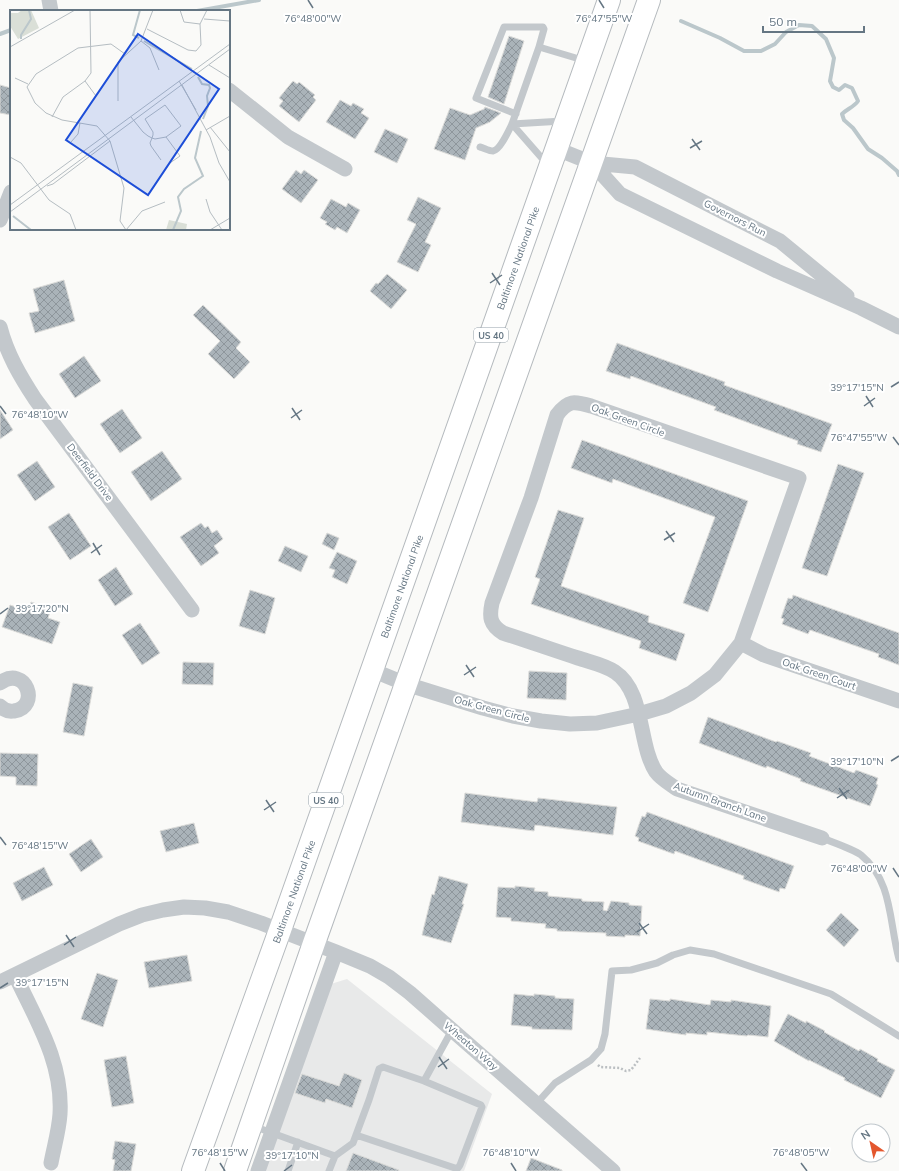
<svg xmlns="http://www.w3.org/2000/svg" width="899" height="1171" font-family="Mulish,sans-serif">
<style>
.built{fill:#e8e9e9}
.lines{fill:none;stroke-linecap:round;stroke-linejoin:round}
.stream{stroke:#bbc7cb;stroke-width:4}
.building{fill:url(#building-cross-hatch);stroke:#dcdcda}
.primary-casing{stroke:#b5babe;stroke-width:24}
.path{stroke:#bbbfc2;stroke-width:2.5;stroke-dasharray:2 2;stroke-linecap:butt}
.lane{stroke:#c3c8cc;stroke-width:7}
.street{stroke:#c3c8cc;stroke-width:15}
.primary{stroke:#fff;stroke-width:22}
.ticks{fill:none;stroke:#657683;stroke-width:1.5}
.labels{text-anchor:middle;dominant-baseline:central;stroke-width:4;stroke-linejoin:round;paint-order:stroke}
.shield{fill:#fff;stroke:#939fa8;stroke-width:1}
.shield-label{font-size:9px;font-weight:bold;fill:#657683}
.street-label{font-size:10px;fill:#657683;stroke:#fff}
.inset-river{fill:none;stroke:#bbc7cb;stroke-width:2}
.inset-road{fill:none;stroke:#b5bdc2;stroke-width:1}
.view{fill:#1d4ed8;fill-opacity:0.15;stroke:#1d4ed8;stroke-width:2}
.inset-edge{fill:none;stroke:#657683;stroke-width:2}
.ticks-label{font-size:10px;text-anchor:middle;fill:#657683;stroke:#fff;stroke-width:4;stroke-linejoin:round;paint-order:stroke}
</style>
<defs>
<pattern id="building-cross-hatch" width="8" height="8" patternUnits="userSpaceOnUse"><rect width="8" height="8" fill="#aab3b9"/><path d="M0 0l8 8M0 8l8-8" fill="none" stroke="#8e969c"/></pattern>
</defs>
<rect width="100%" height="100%" fill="#fafaf8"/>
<path class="built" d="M347,979L492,1094L464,1171H253L318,988Z"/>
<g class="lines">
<path class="stream" d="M197,11L259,0
M681,21L720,38L744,51H761L775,44L786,32L799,25L812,26L826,39L834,58L830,81L833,87L839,90L845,85L852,88L858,101C854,107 847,109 842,114L844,120L853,128L868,149L882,158L897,171L899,175
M0,34L11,30"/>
</g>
<path class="building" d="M509,36L524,41L504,104L488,97Z
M293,81L297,84L299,82L315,95L313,97L316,100L299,122L279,106L283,101L279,98Z
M0,85L11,88V115L0,113Z
M340,100L351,106L353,103L364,109L361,113L369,118L355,139L326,122Z
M485,107L501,113L490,122L476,128L465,160L434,149L450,108L470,115L484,109Z
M385,129L408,139L397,163L374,152Z
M296,170L301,174L304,170L318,180L301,203L282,189Z
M418,197L441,208L425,242L431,245L418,272L397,262L416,224L407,220Z
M331,199L346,207L348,203L360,210L347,233L337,227L335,230L325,224L327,222L320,218Z
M387,274L407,290L391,309L370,291L376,283L378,284Z
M64,280L75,321L35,333L29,313L39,311L33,289Z
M203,305L241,342L236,348L250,362L234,379L208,354L220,341L193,315Z
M617,343L725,382L724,385L832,424L821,452L797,444L798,441L714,410L716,407L631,376L630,379L606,371Z
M84,356L101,381L75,398L59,374Z
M122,409L142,438L120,453L100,424Z
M0,410L13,430L0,439Z
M582,440L748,501L708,612L683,603L715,517L613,479L612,483L571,468Z
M162,451L182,479L151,501L131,472Z
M37,461L55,487L35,501L17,475Z
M838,464L864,473L827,576L802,568Z
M558,510L584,518L561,586L649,616L648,622L685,634L676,661L639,648L641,641L531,604L540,579L535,577Z
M69,513L91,546L70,560L48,527Z
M201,523L205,528L208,526L212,533L217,530L223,539L214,546L219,553L201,566L180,537Z
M327,533L339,538L334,550L322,544Z
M285,546L308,556L301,572L278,561Z
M337,552L357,561L347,584L332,577L335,570L329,568Z
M116,567L133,594L115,606L98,580Z
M250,590L275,598L265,634L239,626Z
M793,595L899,633V665L878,657L879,654L810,630L808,634L782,624L784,619L781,618L788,598L792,599Z
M31,602L51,609L48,618L60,622L52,644L2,627L10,605L28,611Z
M140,623L160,653L142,665L122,635Z
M183,662L214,663L213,685L182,684Z
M529,671L567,673L566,700L527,698Z
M73,683L93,687L84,736L63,732Z
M708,717L776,742L777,741L811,753L809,756L854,773L856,770L878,778L876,784L878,785L870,806L800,781L801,779L767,766L766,768L699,743Z
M0,753L38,754L37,786L16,785V777L0,776Z
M465,793L537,802L538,798L617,807L613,835L535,825L534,831L461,822Z
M647,812L794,866L785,889L780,888L779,892L743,879L744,876L675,851L674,854L638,841L639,838L635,836L642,816L645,817Z
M194,823L199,843L166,852L160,831Z
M91,839L103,857L81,872L69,854Z
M44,867L53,885L22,901L13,883Z
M439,876L468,884L462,904H464L451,943L422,935L432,894L434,895Z
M515,886L535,888L534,891L548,892V896L582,899V901L604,902L603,910L607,911L611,901L629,903V905L642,906L640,936L625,935V937L606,936V933L557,931V929L545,928L546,924L511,921V918L496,917L498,887L515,888Z
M841,913L859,930L844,947L826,930Z
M187,955L192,981L149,988L144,962Z
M97,973L118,980L103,1027L81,1019Z
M514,994L534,996V994L555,996V998L574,999L572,1030L532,1029V1027L511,1025Z
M650,999L670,1001V999L710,1005L711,1000L731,1002V1000L771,1006L768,1037L748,1035L747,1036L707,1032V1035L686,1033V1035L646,1029Z
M788,1014L806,1023V1021L825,1031L824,1032L859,1051L860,1049L878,1059L877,1061L895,1070L881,1098L844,1080L845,1078L809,1060V1061L774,1041Z
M126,1056L134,1103L112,1107L104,1060Z
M344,1073L362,1080L352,1108L326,1099L325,1103L295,1093L302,1074L339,1086Z
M115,1141L136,1144L131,1171H113L115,1160L112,1159Z
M353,1153L399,1170V1171H346Z
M531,1158L562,1170V1171H526Z"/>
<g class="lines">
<defs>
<g id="primary">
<path id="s1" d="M193,1171L280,930L609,0"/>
<path d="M235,1171L314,943L649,0"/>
</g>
</defs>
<use href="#primary" class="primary-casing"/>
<path class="path" d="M598,1065L600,1067L620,1068L626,1071L631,1070L640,1058"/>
<path class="lane" d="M539,47L586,61
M480,147C484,148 489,151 493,151C500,150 509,130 512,124L539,47L544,29L543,27H504L476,98L516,114
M547,164L512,124L563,121
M822,838C832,842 853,849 861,855C893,881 889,923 899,959
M424,1081L452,1030
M537,1103L555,1083L591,1060L601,1049L605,1034L612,971L631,970L657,963L673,955L690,950L714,954L831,994L899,1036
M253,1126L335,1156
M288,1171L298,1142
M329,1171L335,1156L353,1143L369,1100L378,1072L379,1069L383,1067L424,1081L481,1105L482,1107L460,1165L458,1168H455L356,1135"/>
<path class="street" d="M49,0L51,11
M229,90L288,137L345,169
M557,149L592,163L635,167L780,241L847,296
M592,163L620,194L777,271L861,308L899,327
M0,220L11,192
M0,327C7,354 20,376 35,399L192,610
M741,643L764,655L899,701
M372,670L406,684L483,708L513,716L541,721L570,724L597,723L639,714L666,706L691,693L715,675L741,643L799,478L591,406C574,401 568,400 557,415L531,498L492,603C489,617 490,625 503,633C528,641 553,650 578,658C590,662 605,665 615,672C645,692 638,745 656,772C661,779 670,784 677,789L822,838
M0,683C26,664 41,707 14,711C9,712 4,710 0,706
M15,975C36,1020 63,1062 60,1114C59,1130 54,1147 51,1163
M0,982L119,924L142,915L163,910L184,907L205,908L228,912L261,923L336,952L370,966L389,977L410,993L452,1030L613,1171
M258,1171L336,952"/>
<use href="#primary" class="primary"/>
</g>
<path class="ticks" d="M308,0L313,8M599,0L604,8M692,139L700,150M690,148L702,141M492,273L500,285M490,283L502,275M891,387L899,382M866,396L873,407M0,406L6,414M864,406L875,398M292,408L300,420M291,418L302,410M893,437L899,445M666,531L674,542M664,540L675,533M93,543L100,555M91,553L102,545M0,614L8,608M466,665L474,677M464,675L476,667M891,761L899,756M839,788L847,799M837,798L849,790M266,800L274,812M264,810L276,802M0,837L6,845M893,868L899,877M639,923L647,934M637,932L649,924M66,935L74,947M64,945L76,937M0,988L8,983M439,1057L447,1069M438,1067L449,1059M220,1163L225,1171M511,1163L516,1171M801,1163L807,1171M284,1171L292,1165"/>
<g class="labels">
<g class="shield">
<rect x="474" y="328" width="34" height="14" rx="3"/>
<rect x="309" y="793" width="34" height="14" rx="3"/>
</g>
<g class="shield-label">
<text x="491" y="335">US 40</text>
<text x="326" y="800">US 40</text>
</g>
<g class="street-label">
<text transform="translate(735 218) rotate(27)">Governors Run</text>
<text stroke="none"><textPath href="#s1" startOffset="969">Baltimore National Pike</textPath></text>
<text transform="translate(628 420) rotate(20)">Oak Green Circle</text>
<text transform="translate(90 472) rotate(53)">Deerfield Drive</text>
<text stroke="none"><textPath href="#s1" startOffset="621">Baltimore National Pike</textPath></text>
<text transform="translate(819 674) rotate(19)">Oak Green Court</text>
<text transform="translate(492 709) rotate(15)">Oak Green Circle</text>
<text transform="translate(720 802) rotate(20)">Autumn Branch Lane</text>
<text stroke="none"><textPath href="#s1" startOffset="297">Baltimore National Pike</textPath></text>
<text transform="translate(471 1046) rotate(41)">Wheaton Way</text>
</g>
</g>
<g transform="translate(10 10)">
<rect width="220" height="220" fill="#fafaf8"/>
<path d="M12,0H21L29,18L8,29L0,16V3H8ZM159,210L177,214L176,220H156Z" fill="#dadfd7"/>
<path class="inset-river" d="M129,28L123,25L130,0M11,29V25L21,9L19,0M134,31L182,59M188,67L192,74L199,75L200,78L197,86L198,96L193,109M3,206L21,220M163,220L171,201L168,187L174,179L193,166L185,148L191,121"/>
<path class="inset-road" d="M170,0L174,12L190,14M194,9L220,11M137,19L178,40L186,41L191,35L190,14L197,0M131,31L140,38L149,60M0,37L65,0M115,44L101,34L68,38L26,64L17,77L25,93L36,103L52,110L87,116L100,131L114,178L110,211L116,220M199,55L220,68M5,68L18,74M75,71L86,86M169,71L186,100M172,75L200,127L209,153L220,172M108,91V52L131,31L143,0M42,107L53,87L75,71L81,63L80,0M121,107L133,122L138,126L142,128L145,129L156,127L171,116L155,95L135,109L143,122V125L142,128L140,133L141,136L151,150M200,117L220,142M196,120L220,106M156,127L170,146L160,153M61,132L68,124L70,113M0,147L11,153L39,190L60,204L66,220M37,176L43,174L100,131M196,189L200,202L212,220M0,195L220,34M0,202L220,39M116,220L132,201L155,192M200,220L220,208"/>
<path class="view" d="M128,24L209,79L138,185L56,130Z"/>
<rect width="220" height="220" class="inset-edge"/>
</g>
<g class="ticks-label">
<text x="313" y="22">76°48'00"W</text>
<text x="604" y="22">76°47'55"W</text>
<text x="857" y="391">39°17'15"N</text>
<text x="40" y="418">76°48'10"W</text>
<text x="859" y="441">76°47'55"W</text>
<text x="42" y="612">39°17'20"N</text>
<text x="857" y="765">39°17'10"N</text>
<text x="40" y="849">76°48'15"W</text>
<text x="859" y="872">76°48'00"W</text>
<text x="42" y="986">39°17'15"N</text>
<text x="220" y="1156">76°48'15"W</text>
<text x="511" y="1156">76°48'10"W</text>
<text x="801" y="1156">76°48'05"W</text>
<text x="292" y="1159">39°17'10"N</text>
</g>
<g transform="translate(871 1143) rotate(326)"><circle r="19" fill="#ffffff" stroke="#c1c8cd"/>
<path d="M0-3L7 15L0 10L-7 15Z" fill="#e4572e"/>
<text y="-6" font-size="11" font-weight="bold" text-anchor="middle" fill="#657683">N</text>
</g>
<path d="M763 26v6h101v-6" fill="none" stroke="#657683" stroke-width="2"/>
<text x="769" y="26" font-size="12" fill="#657683" stroke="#ffffff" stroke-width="3" paint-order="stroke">50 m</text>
</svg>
